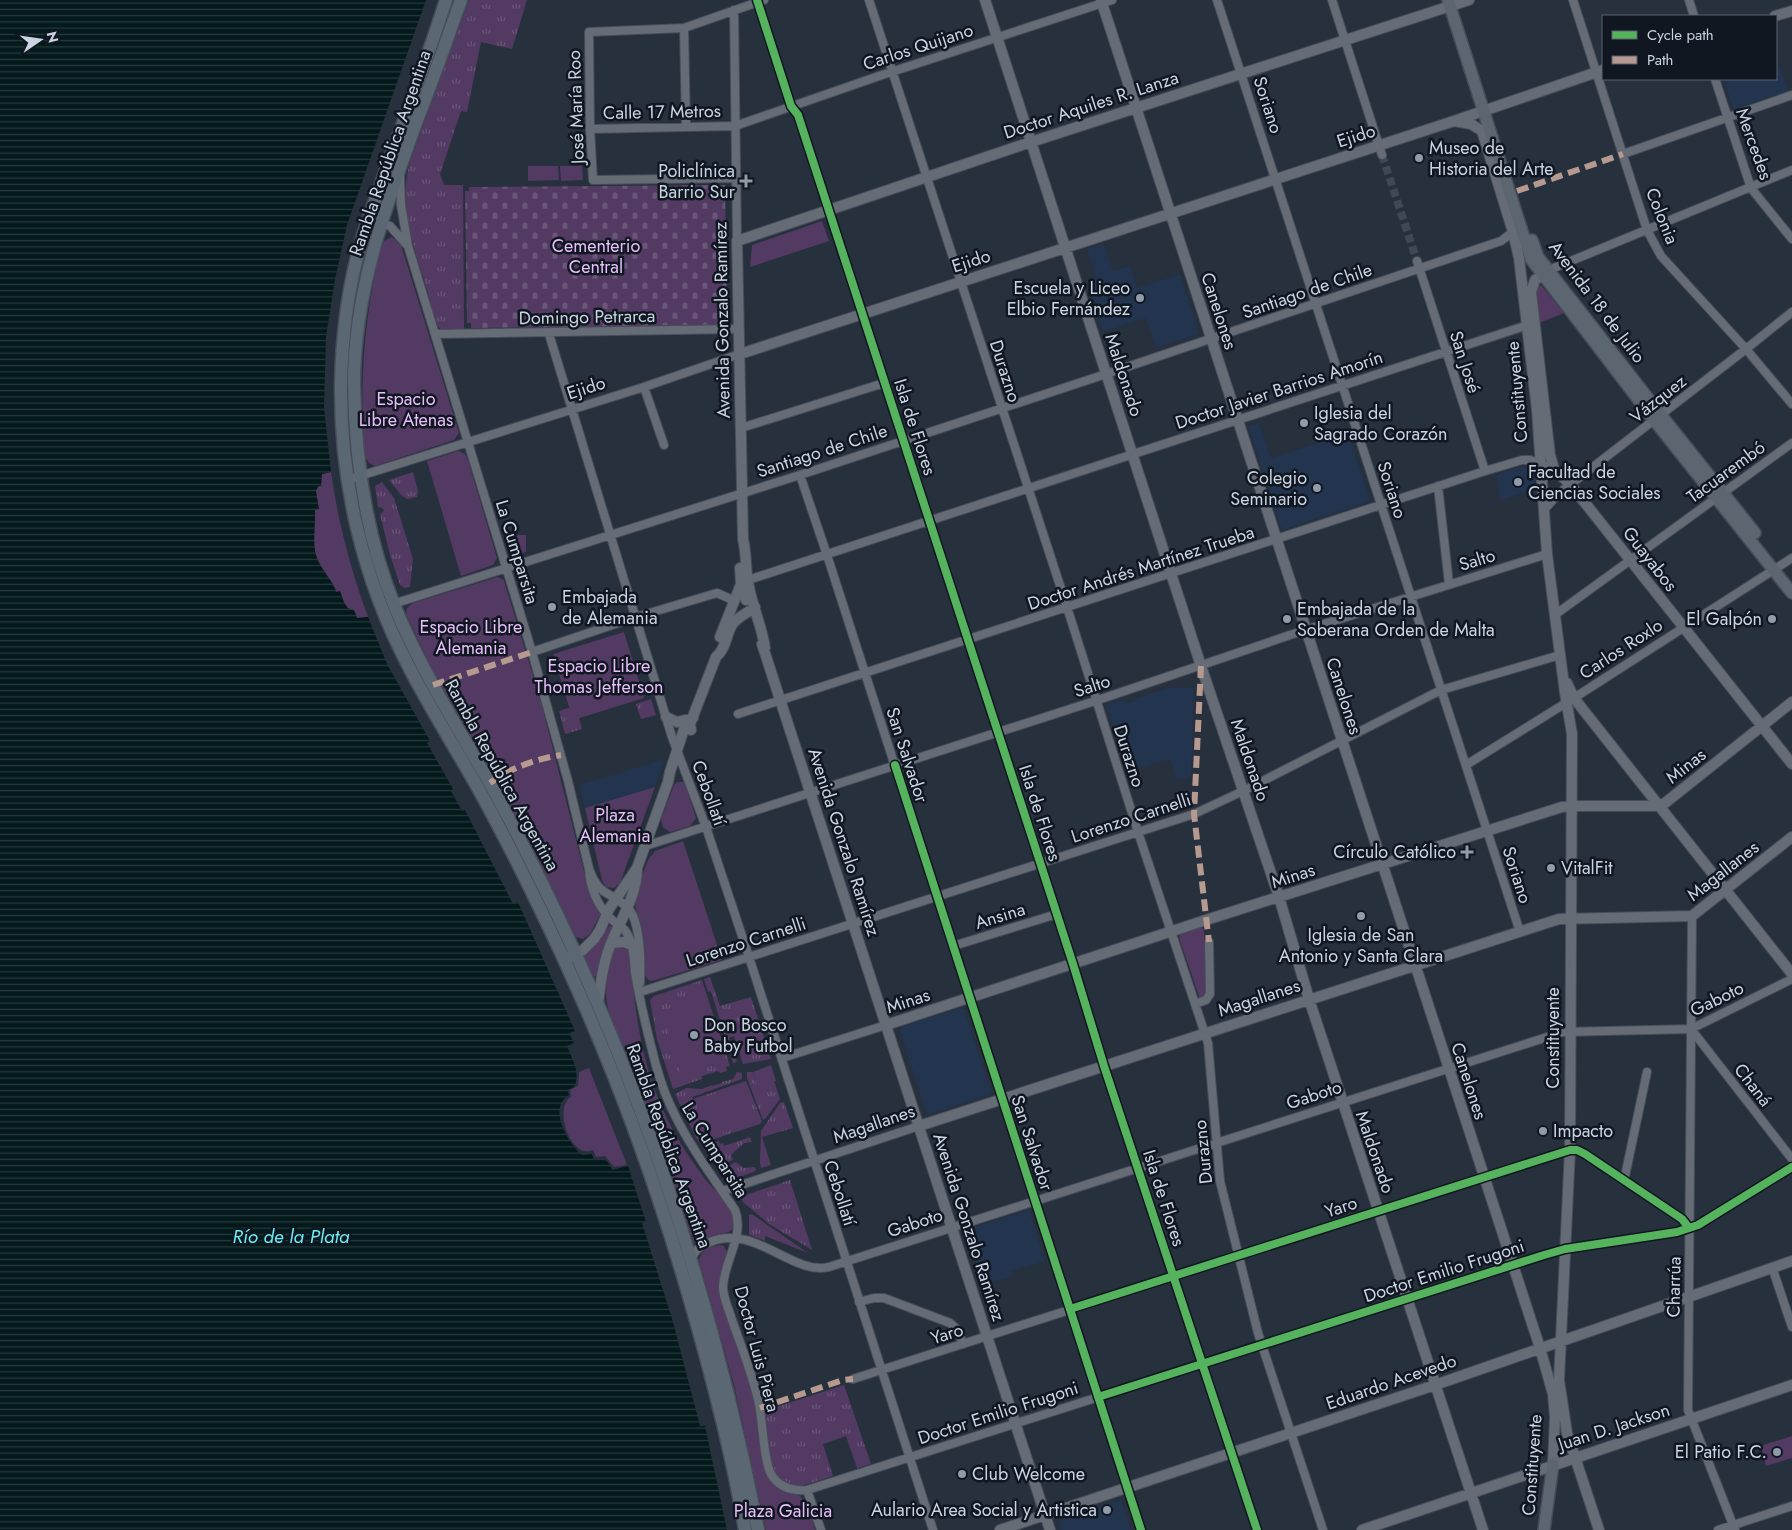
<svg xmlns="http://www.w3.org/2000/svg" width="1792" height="1530" font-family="Jost,sans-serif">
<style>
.built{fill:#22344e}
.grass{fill:url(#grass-tufts)}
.cemetery{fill:url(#cemetery-stones)}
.green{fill:#533a62}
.water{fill:url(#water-rules)}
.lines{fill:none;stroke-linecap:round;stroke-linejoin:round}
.minor-tunnel{stroke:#3f4956;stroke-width:8;stroke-dasharray:8 4;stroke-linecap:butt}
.minor-casing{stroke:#464d59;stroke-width:10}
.tertiary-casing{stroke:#464d59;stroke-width:12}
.secondary-casing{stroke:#464d59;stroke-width:14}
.primary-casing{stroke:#464d59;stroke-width:15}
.minor{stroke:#656c76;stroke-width:8}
.tertiary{stroke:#656c76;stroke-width:10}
.secondary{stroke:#5c6671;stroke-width:11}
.primary{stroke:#5c6774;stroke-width:12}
.quiet{stroke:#b69a8f;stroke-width:6;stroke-dasharray:12 6;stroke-linecap:butt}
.cycleway-casing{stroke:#101721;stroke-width:11}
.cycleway{stroke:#56b35d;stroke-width:8}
.poi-dot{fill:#919ba9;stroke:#101721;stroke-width:2}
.labels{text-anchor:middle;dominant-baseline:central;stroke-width:5;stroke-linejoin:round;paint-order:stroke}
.street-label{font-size:18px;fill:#cad4e3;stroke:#101721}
.poi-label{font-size:18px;fill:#cad4e3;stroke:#101721;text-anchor:start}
.park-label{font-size:18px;fill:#e8bffb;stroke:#101721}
.water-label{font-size:19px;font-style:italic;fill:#69edf3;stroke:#101721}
</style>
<defs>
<pattern id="grass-tufts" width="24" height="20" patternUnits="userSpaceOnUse" patternTransform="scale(1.25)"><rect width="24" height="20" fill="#533a62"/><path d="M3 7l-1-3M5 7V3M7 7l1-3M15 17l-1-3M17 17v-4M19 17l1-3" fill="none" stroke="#6a5678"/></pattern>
<pattern id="cemetery-stones" width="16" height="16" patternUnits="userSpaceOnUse" patternTransform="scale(1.25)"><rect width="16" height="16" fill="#533a62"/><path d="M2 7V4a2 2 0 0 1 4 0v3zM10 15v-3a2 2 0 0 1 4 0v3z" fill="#6a5678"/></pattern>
<pattern id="water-rules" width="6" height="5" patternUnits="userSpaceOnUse" patternTransform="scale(1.25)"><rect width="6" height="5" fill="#04191b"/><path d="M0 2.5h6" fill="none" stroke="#273a3c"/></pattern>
</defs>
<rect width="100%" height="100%" fill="#27303d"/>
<path class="built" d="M1776,59H1777L1788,91L1733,109L1724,79H1776Z
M1104,244L1113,271L1130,266L1137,288L1180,274L1199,334L1156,348L1146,318L1103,332L1086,280L1096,277L1087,249Z
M1259,423L1271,458L1337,437L1335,429L1346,426L1370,501L1282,530L1248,426Z
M1524,466L1536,474L1538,489L1500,500L1497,475Z
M1173,687L1194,688L1191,776L1177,781L1170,759L1128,772L1106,705L1125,699L1127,704L1135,701V698Z
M665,759L655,787L585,808L579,785Z
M961,1008L964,1010L991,1091L989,1095L930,1114L926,1112L900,1031L902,1026Z
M1029,1210L1045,1261L1012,1271L1014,1276L983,1285L965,1230Z
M1121,1500L1131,1530H1061L1058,1521Z"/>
<path class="grass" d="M469,0H527L512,49L481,42L467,112L461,111L440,174L444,185H463L464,329H440C433,320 431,304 428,293C415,250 397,207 410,162Z
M413,472L418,491L417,497L407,499L401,495L389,480Z
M382,482L394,498L413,559L410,587L405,588L400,585L390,555L380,514L384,511L382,508L378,507L375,486Z
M651,699L656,715L641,719L636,704Z
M587,702L604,710L579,718L582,729L565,734L559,711Z
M710,977L720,1006L751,997L771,1059L743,1064L734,1036L729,1038L737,1062L733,1063L711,991L708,992L704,979Z
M702,980L730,1066L726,1067L727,1071L720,1073L718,1071L702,1076V1079L673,1089L657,1039L650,1000L654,996Z
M737,1072L742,1073V1079L692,1097L693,1099L746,1081L762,1121L760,1124L708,1141L709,1144L719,1141L720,1144L723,1143L724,1146L750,1137L752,1142L744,1143L731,1155L733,1160L717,1167L696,1138L675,1094L686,1088L702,1089L712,1085V1086L722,1083V1082L733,1079Z
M747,1072H753L758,1087L774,1081L780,1099L765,1119L763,1120L747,1078Z
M784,1102L793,1128L762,1137L771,1165L761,1168L760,1163L761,1131L780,1103Z
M736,1162L743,1168L755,1167L756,1171C741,1176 730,1183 719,1170Z
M790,1180L812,1250L769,1224L744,1203L741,1199L743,1196Z
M751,1214L753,1215L808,1253L765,1236V1241L750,1235L749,1234V1215Z
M844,1385L871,1464L857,1468L846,1436L823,1444L833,1476L798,1487C792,1488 781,1483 777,1478C768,1469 766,1425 764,1411Z"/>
<path class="cemetery" d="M725,185L727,325L471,328V323H467L465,191H469V187Z"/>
<path class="green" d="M528,166H558L559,180L528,181Z
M560,166H582L583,180L561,181Z
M822,221L829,241L750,267L752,245Z
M392,237L401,245L459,433L454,440L375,466L369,463C362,454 364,437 363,426C361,379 364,332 373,285C376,271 378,255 384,241Z
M1541,285L1564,313L1539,323L1536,289Z
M458,451L465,454L467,457L497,558L493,565L461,576L427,461Z
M331,472C338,522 351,570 368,617L357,618L354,610L346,608L340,591L337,592L333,584L321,566L315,553L314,541L315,490L321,485L322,474Z
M506,535H526V552L513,555L511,554Z
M498,577L504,580L505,584L541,702L588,887L601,913L590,934L583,939L576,937L510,806L434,673L406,614L407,608L413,603Z
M624,632L644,698L573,720L553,654Z
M677,782H683L686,786L696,818L690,826L670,832L663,827L661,819L674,785Z
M655,787L620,883L614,888L606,887L602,880L585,808Z
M683,841L722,960L652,981L648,980L645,975L643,934L635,906L642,875L648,860L655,851Z
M610,925L613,927L597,976L593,977L583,955L599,940Z
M1201,927L1204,930L1207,992L1206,996L1200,999L1179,938L1180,934Z
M619,945L628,948L630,951C634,1000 639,1052 658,1098C669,1127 687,1155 706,1180C713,1189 728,1203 733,1212C735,1216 734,1223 734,1227L729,1232L712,1236L696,1244L694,1243L657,1136L608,1009C604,989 604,963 615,946Z
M706,997L725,1059L681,1072L662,1011Z
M749,1030L757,1054L744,1058L736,1034Z
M771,1065L776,1081L758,1087L753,1072Z
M589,1068L627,1165L614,1167L605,1156L596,1157L593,1150C570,1160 553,1107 571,1097L570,1090L578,1086L579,1072Z
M744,1085L756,1122L707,1138L695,1100Z
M721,1245L724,1246L727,1252L721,1277L720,1292L757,1405L770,1479L779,1489L800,1496L804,1500L808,1505L815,1530H766L734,1385L699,1260C701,1249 711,1246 721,1245Z
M1792,1436V1458L1766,1466L1760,1446Z"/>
<path class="water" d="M0,0H426L347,225L335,279L326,337L324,408L331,472L322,474L321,486H318L316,491L319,509L315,510C316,527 311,545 318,561C323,572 332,580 336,592L340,591C343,599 345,610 354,610L357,618L368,617L387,664L430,741L427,743L453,789L451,791L462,811L465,810L513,904L518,902L575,1031L569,1033L574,1043L567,1046C572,1059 581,1073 574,1087L567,1090L569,1095C547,1108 568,1143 582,1155L592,1154L594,1160C604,1157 609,1161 612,1170L628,1166L646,1222L642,1223L673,1322L700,1426H705L727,1530H0Z"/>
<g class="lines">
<path class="minor-tunnel" d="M1382,155L1417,261"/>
<defs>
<path id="minor" d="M757,0L791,106L798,115L1073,964L1104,1066L1257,1530
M869,0L1067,607L1138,832L1208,1043L1220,1181L1258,1333L1323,1530
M1217,0L1520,932
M1332,0L1382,155
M1573,0L1647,230L1661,256L1746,349L1792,404
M1689,0L1694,16
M734,10L737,241
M684,28L686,127
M1715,79L1751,188L1792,239
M590,129L735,126L882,75L1112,0
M1623,154L1792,95
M400,176L401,205L408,246L532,652L568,781L589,869C600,898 609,890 627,907C641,920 641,964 640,983
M736,178L593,180L590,129L589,32L684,28L764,0
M381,223L390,226L407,245
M1417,261L1485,471
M1549,270L1792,170
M435,334L739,329
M549,334L672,737L706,827L749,957L933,1530
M644,387L664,445
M741,428L884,383
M800,475L827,555L1141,1530
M347,480L644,387L740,354
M1438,486L1449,584
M1544,510L1558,494L1746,349L1792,312
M748,580L1531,324
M393,604L800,475L1106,374L1501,241L1513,232
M1556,614L1792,443
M532,652L636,617L717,593L733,600
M738,714L1485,471L1522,460H1530L1554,469
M1466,765L1574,698L1792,558
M645,846L1095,701L1305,630L1547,554
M589,869C590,887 597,904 609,917C620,928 624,924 631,942C634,952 634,962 635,972C639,997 645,1022 651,1046C656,1067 662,1088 671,1107C688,1144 712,1176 735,1210C745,1236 724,1260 723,1287C723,1298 729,1310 732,1320C741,1346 752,1373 758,1400C763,1418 763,1460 771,1474C779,1488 793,1491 807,1490L1544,1255L1565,1249L1677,1232L1698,1225L1792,1167
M1692,916L1688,1410L1735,1530
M953,946L1057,914
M640,992L1194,814L1243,791L1441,690L1560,655
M1195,1004L1206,1000L1210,994L1209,942
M1691,1029L1792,1159
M782,1058L886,1025
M1624,1181L1647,1072
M723,1191L919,1126
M691,1259C695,1250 700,1246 710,1242C754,1223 793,1276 829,1267L1563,1032L1691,1029L1792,979
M1772,1267L1792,1327
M859,1302L874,1298H884L950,1323L957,1329L963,1344
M853,1379L1570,1150H1577L1585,1154L1682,1219L1689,1228
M807,1490L821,1530
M1718,1530L1792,1506"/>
<path id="tertiary" d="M985,0L1201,666L1279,897L1309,999L1483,1530
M1101,0L1540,1348L1553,1394L1555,1417L1553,1464
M1775,16L1792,11
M1454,121L1471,124L1482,131L1513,232L1519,258L1537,410L1547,554L1565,693L1572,734L1570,1150L1559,1380L1567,1433L1599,1530
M1548,271L1535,280L1531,292L1550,455L1554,469L1570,484L1792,764
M740,354L1454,121L1603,70
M740,568L741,584L746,600
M720,637L741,584
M762,644L1050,1530
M765,648C762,627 753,608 749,587C745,571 747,555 743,539L737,241L1031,142L1469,0
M1567,683L1574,698L1581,707L1792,974
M666,717L677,722L693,718
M691,730L690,724L716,657C726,649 726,635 732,625C738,616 748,613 755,607
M611,943L624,942L632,945
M570,957L583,950L594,939L600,930L609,909L637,868L668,782L670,772L684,729L690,724
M598,1005C600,984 603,961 612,941C621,919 637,895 637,869
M886,1025L1206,920L1562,807L1573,806H1658L1665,803L1792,702
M919,1126L1559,919L1692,916L1792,837
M1000,1530L1435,1385L1792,1261
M1362,1530L1792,1385"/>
<path id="secondary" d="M1448,0L1531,259L1654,420L1792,593
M1532,240L1538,257L1661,415L1755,533
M1544,1530L1553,1464"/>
<path id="primary" d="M446,0C428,57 407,113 386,170C378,193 369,215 362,239C348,286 342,335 341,384C340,482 363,580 409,667C430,708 455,747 478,788C508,842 536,899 562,955C614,1067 656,1182 690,1300C712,1376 732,1452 745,1530
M461,0C447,39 434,77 419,115C387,202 354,289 354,384C355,459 366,537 395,607C420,668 455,723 488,780C520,837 549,896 576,955C660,1138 719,1333 758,1530"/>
</defs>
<use href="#minor" class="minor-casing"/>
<use href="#tertiary" class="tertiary-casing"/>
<use href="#secondary" class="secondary-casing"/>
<use href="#primary" class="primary-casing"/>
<use href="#minor" class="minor"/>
<use href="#tertiary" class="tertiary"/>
<use href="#secondary" class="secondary"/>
<use href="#primary" class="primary"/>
<path class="quiet" d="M1517,191L1623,154
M1201,666L1194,814L1209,942
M433,685L532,652
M490,783C511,768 535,759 561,755
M760,1408L843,1380L853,1379"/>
<defs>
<path id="cycleway" d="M757,0L791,106L798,115L1073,964L1104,1066L1257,1530
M895,765L1141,1530
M1070,1309L1570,1150H1577L1585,1154L1682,1219L1689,1228
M1098,1397L1544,1255L1565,1249L1677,1232L1698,1225L1792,1167"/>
</defs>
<use href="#cycleway" class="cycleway-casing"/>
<use href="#cycleway" class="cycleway"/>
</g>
<g class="poi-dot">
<circle cx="1419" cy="158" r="5"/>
<path d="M743.5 173.5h5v5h5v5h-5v5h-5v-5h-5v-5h5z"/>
<circle cx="1140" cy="298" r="5"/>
<circle cx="1304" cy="423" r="5"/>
<circle cx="1518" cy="482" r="5"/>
<circle cx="1317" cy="488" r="5"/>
<circle cx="552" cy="607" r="5"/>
<circle cx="1287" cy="619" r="5"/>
<circle cx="1772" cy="619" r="5"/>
<path d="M1464.5 844.5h5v5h5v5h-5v5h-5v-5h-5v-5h5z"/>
<circle cx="1551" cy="868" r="5"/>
<circle cx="1361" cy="916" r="5"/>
<circle cx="694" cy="1035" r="5"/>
<circle cx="1543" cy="1131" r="5"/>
<circle cx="1777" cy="1452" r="5"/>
<circle cx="962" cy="1474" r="5"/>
<circle cx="1107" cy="1510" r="5"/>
</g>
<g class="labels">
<g class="street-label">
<text transform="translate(918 47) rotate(-18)">Carlos Quijano</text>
<text transform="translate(1091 105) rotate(-18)">Doctor Aquiles R. Lanza</text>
<text transform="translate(1268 105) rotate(72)">Soriano</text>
<text transform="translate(576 107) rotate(-92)">José María Roo</text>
<text transform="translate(662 112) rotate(-1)">Calle 17 Metros</text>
<text transform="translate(1356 136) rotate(-18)">Ejido</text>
<text transform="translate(1754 144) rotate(70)">Mercedes</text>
<text transform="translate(390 153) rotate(-71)">Rambla República Argentina</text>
<text transform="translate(1662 216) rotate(68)">Colonia</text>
<text transform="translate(971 261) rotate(-18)">Ejido</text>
<text transform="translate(1307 291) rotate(-19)">Santiago de Chile</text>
<text transform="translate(1597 302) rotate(53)">Avenida 18 de Julio</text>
<text transform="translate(1219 311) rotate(72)">Canelones</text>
<text transform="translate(587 317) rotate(-1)">Domingo Petrarca</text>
<text transform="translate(722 320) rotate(-91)">Avenida Gonzalo Ramírez</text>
<text transform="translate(1465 362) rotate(72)">San José</text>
<text transform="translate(1005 371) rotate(72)">Durazno</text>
<text transform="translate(1124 375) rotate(72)">Maldonado</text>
<text transform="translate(586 388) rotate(-18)">Ejido</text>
<text transform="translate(1279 390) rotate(-18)">Doctor Javier Barrios Amorín</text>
<text transform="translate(1517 392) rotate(-95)">Constituyente</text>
<text transform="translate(1658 399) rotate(-38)">Vázquez</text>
<text transform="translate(915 427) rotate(72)">Isla de Flores</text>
<text transform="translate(822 451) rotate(-18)">Santiago de Chile</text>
<text transform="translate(1726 472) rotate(-36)">Tacuarembó</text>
<text transform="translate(1392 490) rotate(72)">Soriano</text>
<text transform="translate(517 552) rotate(73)">La Cumparsita</text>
<text transform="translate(1650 559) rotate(52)">Guayabos</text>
<text transform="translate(1477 560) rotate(-17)">Salto</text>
<text transform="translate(1141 568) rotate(-18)">Doctor Andrés Martínez Trueba</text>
<text transform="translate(1621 649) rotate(-33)">Carlos Roxlo</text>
<text transform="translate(1092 686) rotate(-18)">Salto</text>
<text transform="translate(1344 696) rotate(72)">Canelones</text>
<text transform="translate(907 755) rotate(72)">San Salvador</text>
<text transform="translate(1129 756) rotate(72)">Durazno</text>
<text transform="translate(1250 760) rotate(71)">Maldonado</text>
<text transform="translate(1686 766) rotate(-38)">Minas</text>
<text transform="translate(502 775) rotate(61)">Rambla República Argentina</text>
<text transform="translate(709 793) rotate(70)">Cebollatí</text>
<text transform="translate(1040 813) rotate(72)">Isla de Flores</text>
<text transform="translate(1131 818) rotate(-18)">Lorenzo Carnelli</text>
<text transform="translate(844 842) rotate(72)">Avenida Gonzalo Ramírez</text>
<text transform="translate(1723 871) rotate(-38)">Magallanes</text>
<text transform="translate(1517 875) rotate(72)">Soriano</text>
<text transform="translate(1293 876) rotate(-18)">Minas</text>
<text transform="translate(1000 916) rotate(-17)">Ansina</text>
<text transform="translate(746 942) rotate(-18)">Lorenzo Carnelli</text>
<text transform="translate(1259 998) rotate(-18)">Magallanes</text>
<text transform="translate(1717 999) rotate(-26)">Gaboto</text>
<text transform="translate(908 1001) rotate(-18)">Minas</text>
<text transform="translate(1553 1038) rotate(-90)">Constituyente</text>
<text transform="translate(1469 1081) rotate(72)">Canelones</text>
<text transform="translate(1753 1085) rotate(52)">Chaná</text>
<text transform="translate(1314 1095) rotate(-18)">Gaboto</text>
<text transform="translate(874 1124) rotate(-19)">Magallanes</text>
<text transform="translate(1032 1143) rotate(72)">San Salvador</text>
<text transform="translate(669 1146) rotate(70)">Rambla República Argentina</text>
<text transform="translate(715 1150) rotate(58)">La Cumparsita</text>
<text transform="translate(1203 1152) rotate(-96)">Durazno</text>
<text transform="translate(1375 1152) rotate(71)">Maldonado</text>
<text transform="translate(840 1193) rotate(72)">Cebollatí</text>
<text transform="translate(1164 1198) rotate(72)">Isla de Flores</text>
<text transform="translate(1341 1207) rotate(-18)">Yaro</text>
<text transform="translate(915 1223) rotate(-18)">Gaboto</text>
<text transform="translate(969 1227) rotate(72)">Avenida Gonzalo Ramírez</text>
<text transform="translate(1444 1271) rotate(-18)">Doctor Emilio Frugoni</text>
<text transform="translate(1674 1287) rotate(-89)">Charrúa</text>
<text transform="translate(947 1334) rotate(-17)">Yaro</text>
<text transform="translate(757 1349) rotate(75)">Doctor Luis Piera</text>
<text transform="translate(1391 1382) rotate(-19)">Eduardo Acevedo</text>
<text transform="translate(998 1413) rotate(-18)">Doctor Emilio Frugoni</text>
<text transform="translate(1614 1427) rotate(-18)">Juan D. Jackson</text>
<text transform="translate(1532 1465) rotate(-86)">Constituyente</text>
</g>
<g class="poi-label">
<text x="1429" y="148">Museo de<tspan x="1429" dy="21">Historia del Arte</tspan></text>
<text x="735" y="171" text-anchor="end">Policlínica<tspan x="735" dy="21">Barrio Sur</tspan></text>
<text x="1130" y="288" text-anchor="end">Escuela y Liceo<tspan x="1130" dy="21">Elbio Fernández</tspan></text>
<text x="1314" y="413">Iglesia del<tspan x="1314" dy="21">Sagrado Corazón</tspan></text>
<text x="1528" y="472">Facultad de<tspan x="1528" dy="21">Ciencias Sociales</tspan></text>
<text x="1307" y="478" text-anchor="end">Colegio<tspan x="1307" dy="21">Seminario</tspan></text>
<text x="562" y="597">Embajada<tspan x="562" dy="21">de Alemania</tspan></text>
<text x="1297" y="609">Embajada de la<tspan x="1297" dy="21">Soberana Orden de Malta</tspan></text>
<text x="1762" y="619" text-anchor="end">El Galpón</text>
<text x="1456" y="852" text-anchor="end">Círculo Católico</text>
<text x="1561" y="868">VitalFit</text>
<text x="1361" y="935" text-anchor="middle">Iglesia de San<tspan x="1361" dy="21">Antonio y Santa Clara</tspan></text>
<text x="704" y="1025">Don Bosco<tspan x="704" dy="21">Baby Futbol</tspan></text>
<text x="1553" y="1131">Impacto</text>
<text x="1767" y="1452" text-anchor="end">El Patio F.C.</text>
<text x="972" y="1474">Club Welcome</text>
<text x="1097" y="1510" text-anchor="end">Aulario Area Social y Artistica</text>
</g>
<g class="park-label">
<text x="596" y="246">Cementerio<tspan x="596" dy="21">Central</tspan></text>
<text x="406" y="399">Espacio<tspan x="406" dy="21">Libre Atenas</tspan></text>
<text x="471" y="627">Espacio Libre<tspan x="471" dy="21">Alemania</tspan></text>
<text x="599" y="666">Espacio Libre<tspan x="599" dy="21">Thomas Jefferson</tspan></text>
<text x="615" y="815">Plaza<tspan x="615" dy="21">Alemania</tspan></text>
<text x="783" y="1511">Plaza Galicia</text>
</g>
<g class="water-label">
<text x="291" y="1236">Río de la Plata</text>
</g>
</g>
<rect x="1602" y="15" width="175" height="65" fill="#101721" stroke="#5a636f"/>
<rect x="1612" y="31" width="25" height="8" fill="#56b35d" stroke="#5a636f"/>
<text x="1647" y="40" font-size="15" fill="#cad4e3">Cycle path</text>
<rect x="1612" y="56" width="25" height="8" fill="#b69a8f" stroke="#5a636f"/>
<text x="1647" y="65" font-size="15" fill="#cad4e3">Path</text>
<g transform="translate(40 40) rotate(77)" stroke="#101721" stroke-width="4" paint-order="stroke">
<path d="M0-4L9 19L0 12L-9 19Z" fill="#cad4e3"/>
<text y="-8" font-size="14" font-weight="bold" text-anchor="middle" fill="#cad4e3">N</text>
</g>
</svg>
